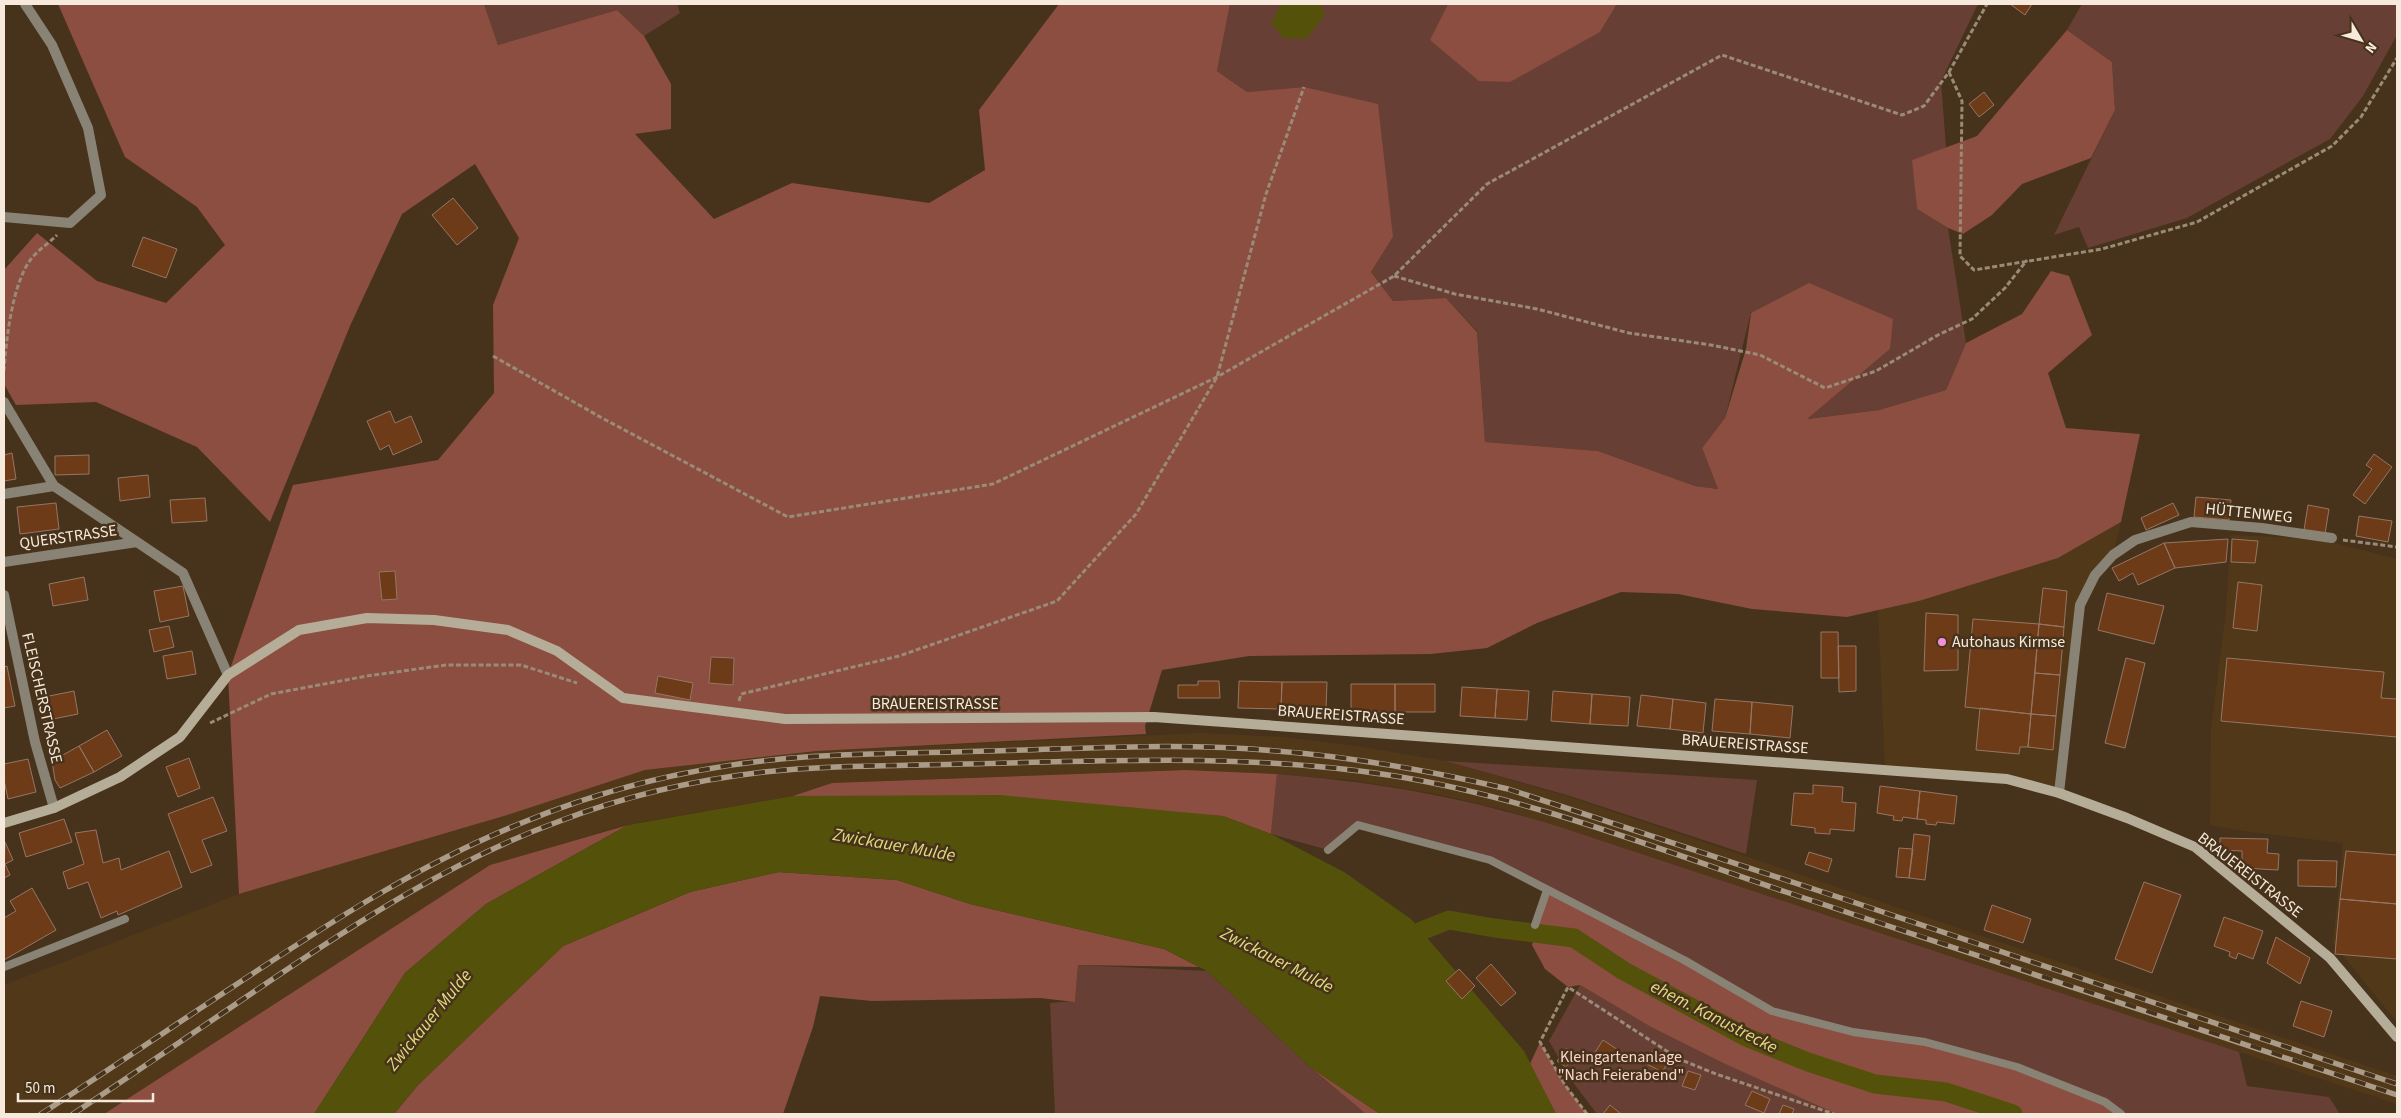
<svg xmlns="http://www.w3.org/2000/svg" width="2401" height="1118" font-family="'Source Sans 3',sans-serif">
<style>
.built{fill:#513819}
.green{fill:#683f35}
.forest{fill:#8b4e40}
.water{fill:#54510b}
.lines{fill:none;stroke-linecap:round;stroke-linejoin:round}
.canal{stroke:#54510b;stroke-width:19}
.building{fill:#6e3b19;stroke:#957664}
.path{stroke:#9b8a77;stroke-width:3;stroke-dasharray:5 2.5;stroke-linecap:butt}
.lane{stroke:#888375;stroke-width:8}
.street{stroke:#888375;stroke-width:10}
.secondary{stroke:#b6ad98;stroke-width:10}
.rail-casing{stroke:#ab9b89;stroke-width:5.5}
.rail{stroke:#47331b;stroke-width:4;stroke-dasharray:11;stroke-linecap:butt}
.poi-dot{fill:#f391d6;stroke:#47331b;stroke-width:2}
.labels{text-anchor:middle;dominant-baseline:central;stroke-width:5;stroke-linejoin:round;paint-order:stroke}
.street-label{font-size:16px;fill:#f7eadc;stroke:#47331b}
.poi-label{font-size:16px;fill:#f7eadc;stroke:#47331b;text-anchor:start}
.park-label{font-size:16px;fill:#fdd5cc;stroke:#47331b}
.water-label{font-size:18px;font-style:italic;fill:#dfdb7e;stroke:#47331b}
</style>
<rect width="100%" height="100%" fill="#47331b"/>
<path class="built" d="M2121,522L2113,555L2080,605L2059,793L1976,776L1885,769L1878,610L1919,601L2058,558Z
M2231,535L2319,539L2397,559V1022L2333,943L2343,843L2243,831L2210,825L2211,728L2225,620Z
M1200,733L1283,737L1356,746L1445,761L1567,796L2397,1076V1104L1502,809L1436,794L1351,780L1277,774L1186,770L832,783L793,796L625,825L490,865L104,1114H4V985L239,894L474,825L645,770L817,751Z"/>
<path class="green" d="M484,4H677L680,13L644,36L617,10L498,45Z
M1230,4H1448L1430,41L1600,32L1617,4H1978L1941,81L1946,148L1913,161L1917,209L1948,228L1966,343L1946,390L1879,410L1806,419L1890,349L1751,312L1725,418L1702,448L1718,489L1695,486L1598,451L1485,442L1477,331L1446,298L1393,301L1371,272L1393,237L1304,87L1247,92L1217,71Z
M2082,4H2397V35L2363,96L2330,139L2187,218L2088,248L2079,227L2054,235L2115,110L2112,62L2067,30Z
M1445,761L1757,780L1746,854L1567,795Z
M1277,774C1376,782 1464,797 1560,827L2239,1052L2247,1086L2329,1097L2340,1114H2121L1853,1032L1772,1011L1490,860L1358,825L1328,850L1271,834Z
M1078,965L1207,971L1310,1067L1366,1114H1055L1050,1003L1075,1001Z
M1580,985L1651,1027L1721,1062L1869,1114H1597L1572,1081L1549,1041Z"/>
<path class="forest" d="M58,4H484L498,45L617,10L644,36L671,84V129L635,134L714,219L792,183L929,203L985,170L979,110L1059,4H1230L1217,71L1247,92L1304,87L1378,104L1393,237L1371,272L1393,301L1446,298L1477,332L1485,442L1598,451L1695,486L1718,489L1702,448L1725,418L1746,349L1751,313L1809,283L1893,319L1890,349L1807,419L1879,410L1946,390L1966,343L2022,314L2051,271L2069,276L2092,335L2048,373L2066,428L2140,434L2121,522L2058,558L1919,601L1847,617L1752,609L1678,594L1621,592L1537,623L1487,648L1431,654L1249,656L1162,670L1145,726L1146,734L817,751L645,770L504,816L239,894L228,675L293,485L438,460L494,393L493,305L519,238L475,164L402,214L350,326L270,522L197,447L96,402L16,405L4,384V270L37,233L97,281L166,303L225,245L197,207L125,157Z
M1448,4H1617L1600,32L1510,82L1479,81L1430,40Z
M2067,30L2112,62L2115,110L2091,158L2022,184L1992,215L1963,234L1948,228L1917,209L1912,160L1977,136Z
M1186,770L1277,774L1271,834L1223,816L793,796L832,783Z
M628,825L486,904L405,973L314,1114H104L490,865Z
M779,872L897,880L970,904L1164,949L1199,967L1078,965L1075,1002L1040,998L872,1001L820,996L813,1027L783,1114H394L418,1085L563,946L690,892Z
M1547,890L1772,1011L1853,1032L1925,1042L2017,1067L2105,1102L2121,1114H1837L1721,1062L1651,1027L1580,985L1568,987L1545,969L1532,945Z
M1540,1042L1565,1085L1587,1114H1556L1530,1064Z
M1310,1067L1380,1114H1366Z"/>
<path class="water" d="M1281,4H1321L1325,15L1306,39L1283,38L1271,23Z
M1000,795L1223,816L1271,834L1344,872L1411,919L1524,1051L1556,1114H1380L1310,1067L1207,971L1164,949L970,904L897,880L779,872L690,892L563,946L418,1085L394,1114H314L405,973L486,904L628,825L793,796Z"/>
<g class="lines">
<path class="canal" d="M1421,931L1449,920L1494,928L1574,938L1624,971L1746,1037L1808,1062L1875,1084L1946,1092L2013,1114"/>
</g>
<path class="building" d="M2010,4H2032L2025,15Z
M1984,92L1994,105L1979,117L1969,104Z
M453,198L478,228L457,245L432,215Z
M143,237L177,249L166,278L132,266Z
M390,411L395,423L411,416L422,442L393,455L389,445L380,450L367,421Z
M12,453L16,479L4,481V455Z
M2374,454L2392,467L2365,504L2353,495L2372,469L2366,465Z
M89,455V474L55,475V456Z
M148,475L150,497L120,501L118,478Z
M2196,497L2231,500L2229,520L2194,517Z
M205,498L207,521L172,523L170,500Z
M56,503L59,529L20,534L17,507Z
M2173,503L2179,515L2146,530L2141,518Z
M2308,505L2329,509L2325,534L2304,530Z
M2359,516L2392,521L2388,542L2356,536Z
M2228,539L2226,562L2175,568L2164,543Z
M2232,539L2258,541L2255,563L2231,562Z
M2164,543L2175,568L2138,585L2133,573L2119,581L2112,568Z
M395,571L397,599L382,600L379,572Z
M84,577L88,600L53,606L49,584Z
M2238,582L2262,585L2257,631L2233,628Z
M183,586L189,616L160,622L154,591Z
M2043,588L2067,591L2064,627L2039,624Z
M2107,593L2164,606L2154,644L2098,630Z
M1926,613L1958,615V670L1924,671Z
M1973,619L2039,624L2031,714L1965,707Z
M2039,624L2064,627L2060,675L2035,673Z
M169,626L174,647L154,652L149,630Z
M1821,632H1838L1839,678H1821Z
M1838,646H1856V691L1839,692Z
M192,651L196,674L167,679L163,656Z
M711,657L734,658L733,685L709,683Z
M2126,658L2145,663L2125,748L2105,743Z
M2227,658L2384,672L2381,698L2397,699V737L2221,721Z
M7,666L15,706L4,708V667Z
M2035,673L2060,675L2056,716L2031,714Z
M658,676L693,683L690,700L655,693Z
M1198,681H1219L1220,698H1178V685H1198Z
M1239,681L1282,682L1281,709L1238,708Z
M1282,682H1327L1326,709H1281Z
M1351,684H1395V712H1351Z
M1395,684H1435V712H1395Z
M1462,687L1497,689L1495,718L1460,716Z
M1497,689L1529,691L1527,720L1495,718Z
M74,691L78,714L43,721L39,698Z
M1553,691L1592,694L1590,724L1551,721Z
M1592,694L1630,697L1628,726L1590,724Z
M1641,695L1673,699L1670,729L1637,726Z
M1673,699L1706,703L1703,733L1670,729Z
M1715,699L1752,702L1750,734L1712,731Z
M1752,702L1793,706L1790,738L1750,734Z
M1980,708L2031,714L2028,747H2020L2019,754L1976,750Z
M2031,714L2056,716L2053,750L2028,747Z
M107,730L122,756L94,772L79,746Z
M79,746L94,772L60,788L55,780L52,761Z
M189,758L200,788L178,797L166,767Z
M28,759L36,792L8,799L4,780V764Z
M1813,785L1843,787L1842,802L1856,803L1854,831L1830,829V834L1815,833V828L1791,825L1794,793L1813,794Z
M1880,786L1920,791L1917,819L1903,817L1902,821L1893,820L1894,816L1877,813Z
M1920,791L1957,796L1954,824L1937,822L1936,825L1926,824V820L1917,819Z
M213,797L227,831L202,840L212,865L191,873L168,814Z
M64,819L72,842L26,857L19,833Z
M96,830L103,863L119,858L121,870L169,851L182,887L118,915L117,911L101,918L88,882L68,889L63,872L84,864L75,833Z
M1914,834L1930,836L1925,880L1909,878Z
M2220,838L2268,839L2267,853L2279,854L2278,870L2242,868V851L2220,850Z
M5,842L13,860L5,864L10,875L4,878Z
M1899,848L1913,849L1909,878L1896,877Z
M2346,851L2397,855V904L2340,899Z
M1809,852L1832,859L1828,872L1805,864Z
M2298,860L2337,861L2336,887L2298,886Z
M2144,882L2181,895L2152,973L2115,959Z
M32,888L56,930L4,960V918L16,911L10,901Z
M2340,899L2397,904V959L2335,954Z
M1992,905L2031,919L2023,943L1984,930Z
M2224,917L2263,931L2253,959L2238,953L2236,959L2229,956L2230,952L2214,946Z
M2276,937L2310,958L2300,984L2267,963Z
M1491,964L1516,993L1501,1006L1476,978Z
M1459,969L1475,986L1462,999L1446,981Z
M2301,1001L2332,1011L2324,1037L2293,1026Z
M1603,1040L1618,1050L1610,1064L1594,1054Z
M1567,1048L1576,1054L1566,1067L1557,1061Z
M1652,1051L1669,1061L1662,1072L1645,1063Z
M1688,1071L1701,1075L1695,1090L1682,1086Z
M1752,1091L1770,1099L1764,1113L1745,1105Z
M1610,1105L1621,1114H1603Z
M1783,1105L1794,1109L1792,1114H1779Z"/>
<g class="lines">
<path class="path" d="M1949,72L1962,101L1960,256L1974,270L2102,249L2197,222L2332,146L2361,117L2397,58
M1394,276L1455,294L1537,309L1629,333L1711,345L1760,355L1825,388L1876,371L1938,335L1972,319L2005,288L2027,260
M493,356L602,418L788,517L993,484L1217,377L1394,276L1487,184L1722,55L1902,115L1924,106L1949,72L1987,4
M4,371C6,341 12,284 31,259C38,250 49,243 57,235
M2343,540L2397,547
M739,701L741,694L899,656L1057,601L1136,514L1217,377L1266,194L1304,87
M210,723L271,694L367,676L446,665H521L577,683
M1587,1114L1565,1085L1540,1042L1568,987L1679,1059L1716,1074L1834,1114"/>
<path class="lane" d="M1328,850L1358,825L1490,860L1684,960L1772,1011L1853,1032L1925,1042L2017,1067L2105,1102L2121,1114
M1535,925L1547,890
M4,967L125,919"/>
<path class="street" d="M4,217L70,223L101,195L88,128L52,45L25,4
M4,402L54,486L183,573L228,675
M4,494L54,486
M4,562L137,542
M4,595L35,742L54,808
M2059,793L2080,605L2095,575L2113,555L2135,540L2191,522L2262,528L2332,538"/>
<path class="secondary" d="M4,823L54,808L120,777L180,737L228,675L299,630L367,618L434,620L508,630L557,651L623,698L785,719L1154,717L2007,779L2059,793L2127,818L2195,847L2330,958L2397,1037"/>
<defs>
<path id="rail" d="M41,1114C107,1071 172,1027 237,984C329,923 421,863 524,822C614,785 708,764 805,757C865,753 926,753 986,751C1082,749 1180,742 1276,751C1354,757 1431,771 1508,789L1847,900L2397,1084
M73,1114C135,1073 196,1031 258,989C354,924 450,861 560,821C625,796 695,780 764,772C829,765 896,766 962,764C1107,761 1251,753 1395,776C1529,798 1658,849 1786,892C1990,959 2194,1026 2397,1095"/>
</defs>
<use href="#rail" class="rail-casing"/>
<use href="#rail" class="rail"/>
</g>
<circle class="poi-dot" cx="1942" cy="642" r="5"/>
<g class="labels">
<g class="street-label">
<text transform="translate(2249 513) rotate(6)">HÜTTENWEG</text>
<text transform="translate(68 537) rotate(-8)">QUERSTRASSE</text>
<text transform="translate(42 698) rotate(77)">FLEISCHERSTRASSE</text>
<text x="935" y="704">BRAUEREISTRASSE</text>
<text transform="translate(1341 715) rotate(4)">BRAUEREISTRASSE</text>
<text transform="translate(1745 744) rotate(4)">BRAUEREISTRASSE</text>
<text transform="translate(2250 875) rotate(38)">BRAUEREISTRASSE</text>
</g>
<g class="poi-label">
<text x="1952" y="642">Autohaus Kirmse</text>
</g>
<g class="park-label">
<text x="1621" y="1057">Kleingartenanlage<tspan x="1621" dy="18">"Nach Feierabend"</tspan></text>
</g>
<g class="water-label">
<text transform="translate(894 845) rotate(10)">Zwickauer Mulde</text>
<text transform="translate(1277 960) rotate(27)">Zwickauer Mulde</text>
<text transform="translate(1714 1017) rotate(27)">ehem. Kanustrecke</text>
<text transform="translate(429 1020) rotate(-51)">Zwickauer Mulde</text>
</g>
</g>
<rect width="2401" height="1118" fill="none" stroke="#f7eadc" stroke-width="10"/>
<g transform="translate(2361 40) rotate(128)" stroke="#47331b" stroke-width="4" paint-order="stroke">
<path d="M0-4L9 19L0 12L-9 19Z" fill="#f7eadc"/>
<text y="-8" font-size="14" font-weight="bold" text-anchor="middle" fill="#f7eadc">N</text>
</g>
<path d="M18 1093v8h135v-8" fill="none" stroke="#f7eadc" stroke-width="2.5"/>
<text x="25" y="1093" font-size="15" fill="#f7eadc" stroke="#47331b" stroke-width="4" paint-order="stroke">50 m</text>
</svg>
